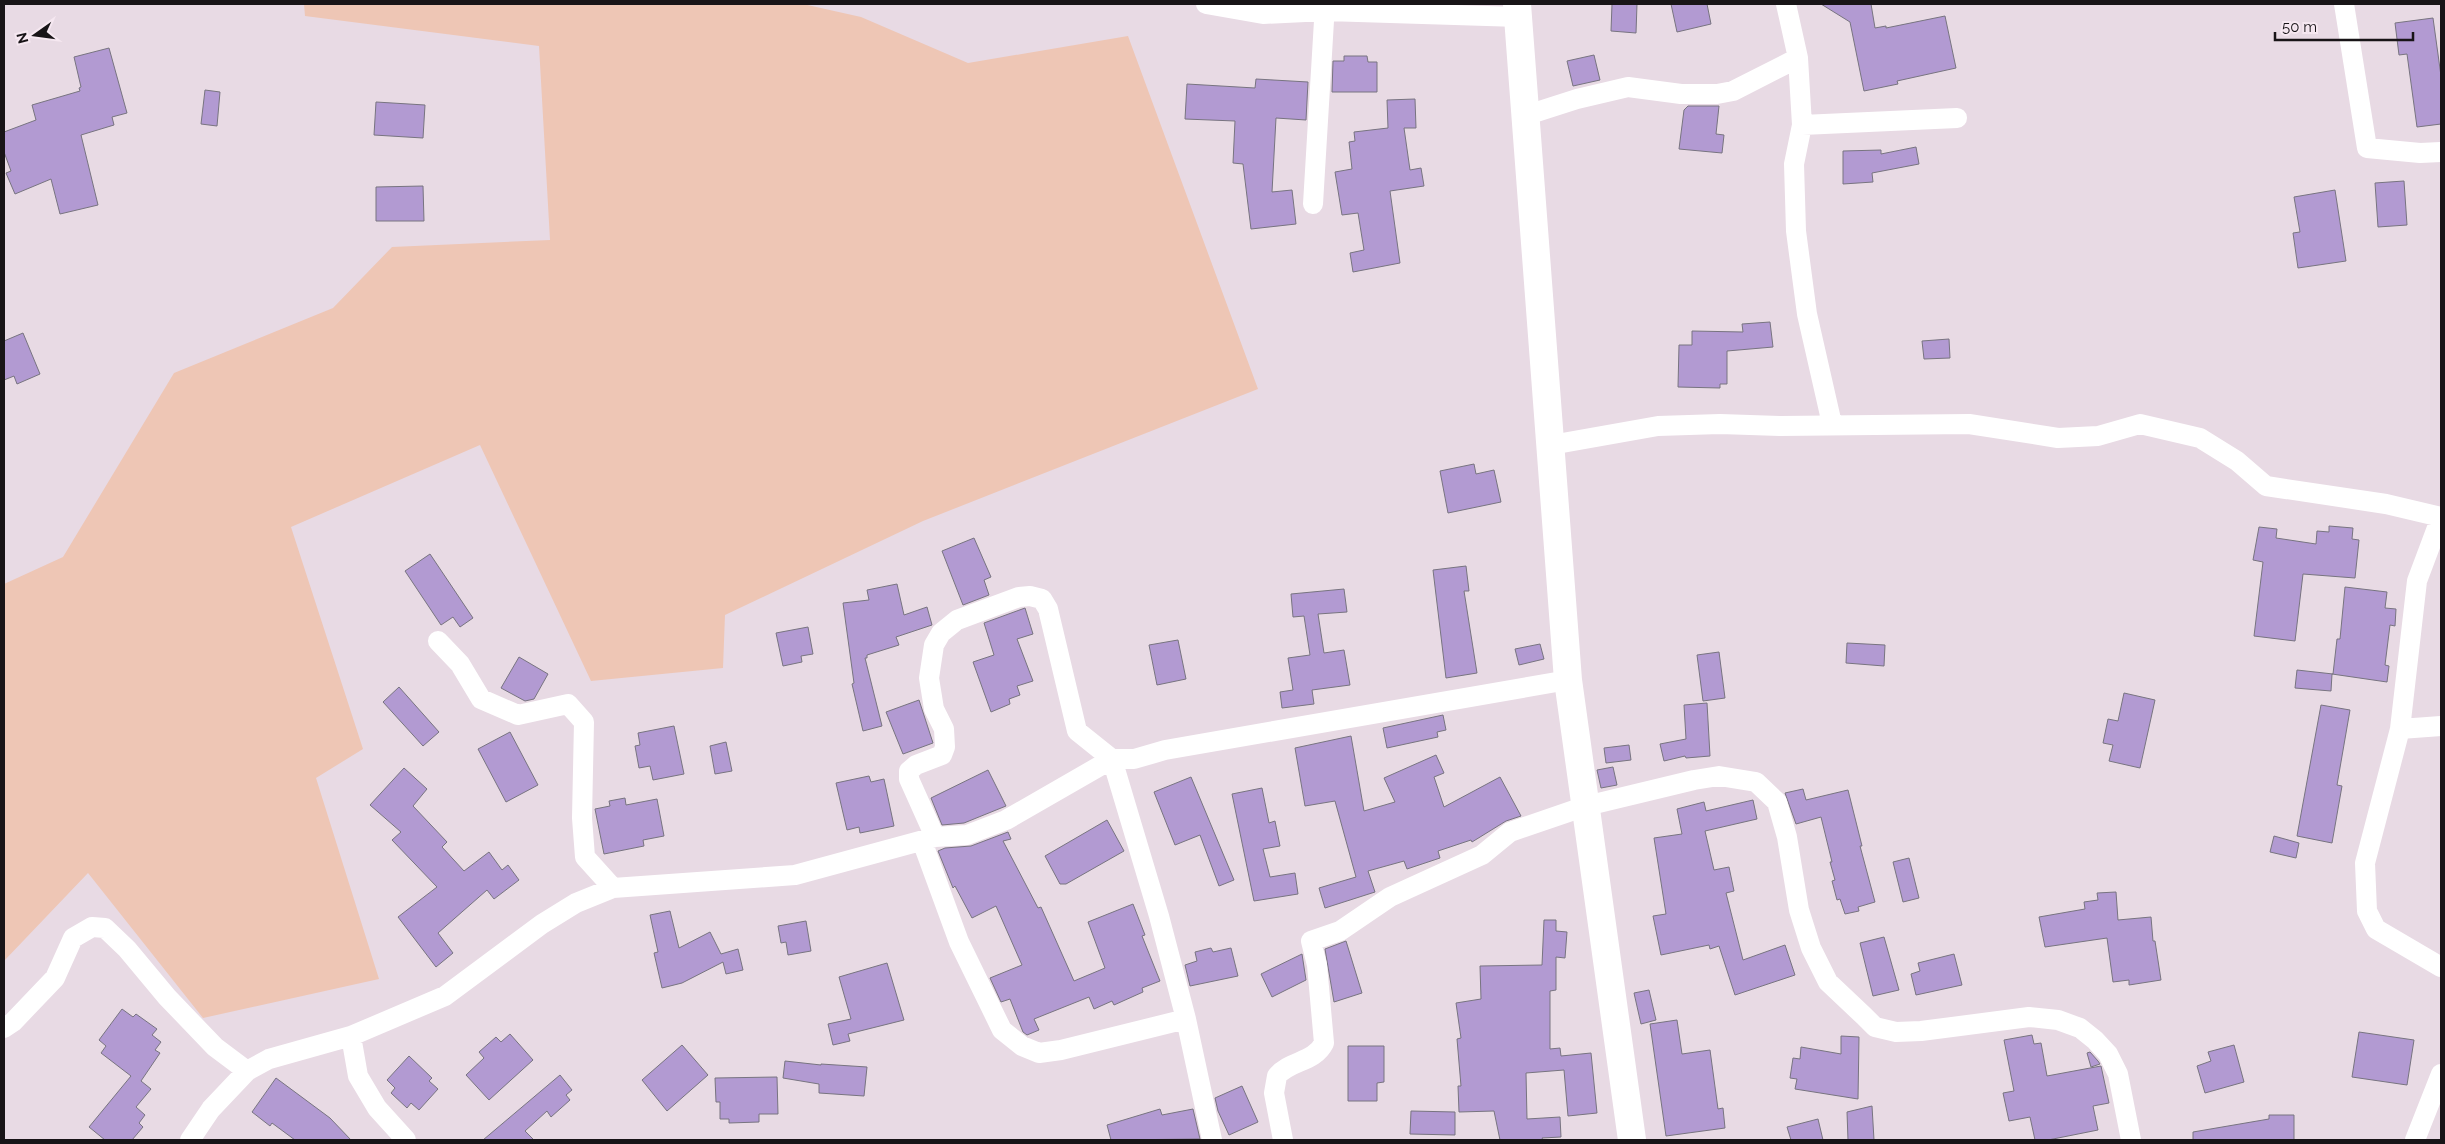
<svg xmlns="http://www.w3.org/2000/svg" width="2445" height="1144" font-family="Raleway,sans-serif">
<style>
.green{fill:#eec6b5}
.building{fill:#b29ad2;stroke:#787480}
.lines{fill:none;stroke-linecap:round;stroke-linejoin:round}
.street{stroke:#fff;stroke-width:20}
.secondary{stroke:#fff;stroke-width:28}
</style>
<rect width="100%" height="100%" fill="#e8dae4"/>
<path class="green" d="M304,4H803L861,17L968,63L1128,36L1258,389L923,521L725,615L723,668L591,681L480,445L291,527L363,749L316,778L379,979L203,1018L88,873L4,961V584L63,557L174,373L333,308L392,247L550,240L539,46L305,16Z"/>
<path class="building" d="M1612,4H1637L1636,33L1611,31Z
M1671,4H1707L1711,24L1677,32Z
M1821,4H1871L1875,28L1886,26V28L1945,16L1956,68L1897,81L1898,84L1864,91L1850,22Z
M2433,18L2441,76V124L2417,127L2407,54L2399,55L2395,23Z
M109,48L127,113L112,117L114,125L81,135L98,205L60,214L51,179L15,194L6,173L11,171L4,152V132L36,120L32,105L80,91L79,88L81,87L74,57Z
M1594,55L1600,80L1573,86L1567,61Z
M1344,56H1367L1368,62H1377V92H1332L1333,61H1344Z
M1256,79L1308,82L1306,120L1276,118L1272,192L1292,190L1296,224L1251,229L1243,164L1233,163L1235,121L1185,119L1187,84L1255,88Z
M205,90L220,92L217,126L201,124Z
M1415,99L1416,128H1404L1410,170L1421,168L1424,186L1390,191L1400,263L1353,272L1350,253L1364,250L1358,213L1342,215L1335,172L1352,169L1349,142L1355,141L1354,132L1388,128L1387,100Z
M376,102L425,105L423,138L374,135Z
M1688,106H1719L1716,134L1724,135L1722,153L1679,149L1684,110Z
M1916,147L1919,164L1872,173L1873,182L1843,184V151L1881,150V154Z
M2404,181L2407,225L2378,227L2375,183Z
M423,186L424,221H376V187Z
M2335,190L2346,261L2298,268L2293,233L2300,232L2294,197Z
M1770,322L1773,347L1727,351V384H1720V388L1678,387L1679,345H1692V331L1743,332L1742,324Z
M23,333L40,374L17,384L14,376L4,380V341Z
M1949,339L1950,358L1924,359L1922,341Z
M1474,464L1476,474L1494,470L1501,502L1448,513L1440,471Z
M2329,526L2353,528L2352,539L2359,540L2355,578L2303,574L2295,641L2254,636L2263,562L2253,560L2259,527L2277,529L2276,538L2316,544L2317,531L2329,532Z
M974,538L991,577L984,580L989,595L963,605L942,551Z
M430,554L473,618L460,627L453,617L441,625L405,571Z
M1466,566L1469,591H1464L1477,673L1446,678L1433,570Z
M897,584L904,615L927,607L932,625L896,637L899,645L867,655V658H865L882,726L863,731L852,684L854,683L843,603L869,600L867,590Z
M2345,587L2387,592L2385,608L2396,609L2395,626L2390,625L2385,665L2389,666L2387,682L2332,674L2331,691L2295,688L2297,670L2333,674L2337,639H2340Z
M1344,589L1347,612L1318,614L1324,653L1344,650L1350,685L1312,690L1314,704L1282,708L1280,692L1293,690L1288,658L1310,655L1304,616L1293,617L1291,594Z
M1025,608L1033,634L1017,639L1033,681L1017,686L1020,695L1009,699L1010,704L991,712L973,662L994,655L984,623Z
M808,627L813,654L801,656L802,662L783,666L776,633Z
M1178,640L1186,679L1157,685L1149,645Z
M1847,643L1885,645L1884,666L1846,663Z
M1540,644L1544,659L1519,665L1515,649Z
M1719,652L1725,698L1703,701L1697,655Z
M519,657L548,674L534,699L525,701L501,688Z
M399,687L439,732L423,746L383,702Z
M2124,693L2155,700L2140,768L2109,761L2113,745L2103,743L2108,719L2118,721Z
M919,700L933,743L903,754L886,712Z
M1707,703L1710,756L1686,758L1685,756L1664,761L1660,744L1686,739L1684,705Z
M2321,705L2350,710L2337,785L2342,786L2332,843L2297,836Z
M1443,715L1446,730L1437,732L1438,737L1387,748L1383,728Z
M674,726L684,774L653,780L650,766L639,768L635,746L640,745L638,733Z
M510,732L538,785L506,802L478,749Z
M1351,736L1364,811L1395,802L1384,778L1436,755L1444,773L1434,777L1444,807L1500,777L1521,816L1506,821L1472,842L1471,840L1438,851L1440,858L1407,869L1404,861L1368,871L1375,892L1325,908L1319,888L1356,877L1335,801L1305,806L1295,748Z
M726,742L732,771L715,774L710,746Z
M1629,745L1631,760L1606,763L1604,748Z
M1613,767L1617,785L1601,788L1597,770Z
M404,768L427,789L413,806L447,842L442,847L464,871L489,852L502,870L508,865L519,880L494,899L487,890L438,933L453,953L436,967L398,917L437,887L392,840L401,832L370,805Z
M988,770L1006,806L964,823L942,825L931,798Z
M869,776L871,782L884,779L894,826L860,833L859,827L847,830L836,783Z
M1191,777L1234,880L1219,886L1200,835L1175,845L1154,792Z
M1262,788L1269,823L1275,821L1280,846L1263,849L1270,877L1295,873L1298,894L1254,901L1232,794Z
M1803,789L1806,800L1848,790L1862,846H1860L1875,902L1858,907L1859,911L1845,914L1840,899L1837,900L1832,881L1835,880L1830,862H1832L1821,817L1796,824L1785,793Z
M625,798L626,805L657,799L664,836L643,840L644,846L604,854L595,809L610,806L609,801Z
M1753,800L1757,819L1705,831L1714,870L1729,867L1734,891L1726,893L1743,960L1785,945L1795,975L1735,995L1719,946L1710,949L1709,945L1661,955L1653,916L1666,914L1654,838L1682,834L1677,809L1704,802L1706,811Z
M1107,820L1124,851L1066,884H1060L1045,856Z
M1008,832L1011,839L1003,841L1038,908L1041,907L1074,981L1105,968L1088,922L1133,904L1145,935L1142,936L1160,981L1142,988L1143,992L1114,1005L1112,1001L1094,1009L1089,997L1034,1019L1039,1030L1027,1035L1023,1032L1010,999L1001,1002L990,978L1022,965L996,906L972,918L955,886L953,888L938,851L945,848L971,846Z
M2274,836L2299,843L2296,858L2270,852Z
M1909,858L1919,898L1903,902L1893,862Z
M2116,892L2118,920L2151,917L2153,941H2155L2161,980L2129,985V980L2113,982L2107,938L2045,947L2039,917L2085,909L2084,902L2098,900L2097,893Z
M670,911L679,948L710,932L721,954L738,949L743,970L726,974L723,962L682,983L662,988L654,953L658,952L650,915Z
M1544,920H1556V931L1567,932L1565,958L1556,957V990L1550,991V1049L1560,1048L1561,1056L1591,1053L1597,1113L1568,1116L1564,1070L1526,1073L1527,1119L1560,1117L1561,1137L1542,1138L1543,1140H1500L1494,1111L1459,1112L1458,1086H1461L1457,1039L1461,1038L1456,1003L1481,999L1480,966L1542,965Z
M806,921L811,951L788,955L786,942L781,943L778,926Z
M1884,937L1899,990L1873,996L1860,943Z
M1346,941L1362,993L1334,1002L1325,949Z
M1211,948L1213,952L1231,948L1238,976L1190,986L1185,965L1197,961L1195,952Z
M1302,954L1306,980L1272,997L1261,974Z
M1954,954L1962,985L1916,995L1911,974L1920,971L1918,963Z
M887,963L904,1020L848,1034L850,1041L833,1045L828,1024L851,1019L839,977Z
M1649,990L1656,1020L1641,1024L1634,993Z
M122,1009L133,1017L136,1014L157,1029L152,1035L161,1042L155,1050L160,1053L141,1081L151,1089L136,1107L145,1115L139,1123L143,1127L132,1140H105L89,1127L131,1076L101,1053L106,1046L99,1040Z
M1677,1020L1682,1054L1710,1050L1718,1109L1723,1108L1725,1128L1666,1136L1650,1024Z
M2359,1032L2414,1040L2407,1085L2352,1077Z
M510,1034L533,1060L489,1100L466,1075L484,1058L479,1052L496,1037L501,1042Z
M2032,1035L2034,1044L2041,1043L2047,1076L2101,1066L2109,1103L2093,1106L2098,1130L2048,1140H2035L2030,1117L2009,1121L2003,1093L2014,1091L2004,1040Z
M1841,1036L1859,1037L1858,1099L1795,1089L1797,1079L1790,1078L1793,1058L1800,1059L1801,1047L1841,1054Z
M682,1045L708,1075L667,1111L642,1080Z
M2234,1045L2244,1082L2205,1093L2197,1066L2211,1061L2208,1052Z
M1348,1046H1384V1082L1377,1083V1101H1348Z
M2090,1052L2098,1061L2100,1064L2091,1067L2087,1053Z
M409,1056L432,1078L429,1081L438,1089L419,1110L411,1103L407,1108L391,1093L395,1088L387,1080Z
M785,1061L821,1065V1064L867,1067L864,1096L819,1093V1084L783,1078Z
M560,1075L572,1090L566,1095L570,1100L551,1117L547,1111L525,1131L534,1140H483Z
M777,1077L778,1114H759V1122L729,1123V1119H720V1102H716L715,1078Z
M276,1078L330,1118L351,1140H295L272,1123L270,1126L252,1112Z
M1242,1086L1258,1122L1229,1135L1218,1111L1215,1098Z
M1872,1106L1874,1140H1848L1847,1112Z
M1160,1109L1162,1115L1193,1109L1200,1139L1111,1140L1107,1125Z
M1411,1111L1455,1112V1135L1410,1134Z
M2269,1115H2294V1140H2193V1132L2269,1119Z
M1818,1119L1823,1140H1791L1787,1127Z"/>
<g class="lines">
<path class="street" d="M1206,4L1263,14L1326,11L1519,17
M1786,4L1798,58L1802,125L1794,164L1796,231L1807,314L1832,424
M2344,4L2367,148L2420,153L2441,152
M1524,116L1577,99L1628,87L1681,94H1717L1733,91L1798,58
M1802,125L1957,118
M1313,204L1325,4
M1551,445L1658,426L1720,424L1780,426L1969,424L2058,438L2098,436L2140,424L2200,438L2237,461L2266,486L2386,504L2441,517
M2441,517L2417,581L2400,729L2365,863L2367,911L2376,929L2441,967
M438,641L460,664L481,699L518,715L568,704L584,722L582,818L585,857L613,888
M2400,729L2441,726
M935,837L909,779V771L916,765L942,755L945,747L944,729L934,709L929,678L934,645L941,633L957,620L1019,597L1030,596L1042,599L1048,609L1077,731L1112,759L1159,916L1186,1019L1212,1140
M922,841L959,942L1002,1030L1022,1046L1039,1053L1061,1050L1186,1019
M4,1028L13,1022L55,978L73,938L92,927L105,928L127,949L167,997L215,1047L247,1071
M351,1036L358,1076L377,1108L406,1140
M190,1140L211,1109L247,1071L269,1059L351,1036L445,996L542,924L576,903L613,888L795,875L935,837L967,835L1006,820L1112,759H1134L1165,750L1568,680
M1283,1140L1274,1093L1277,1076C1290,1060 1314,1063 1324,1043L1317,965L1311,941L1340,931L1390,897L1482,855L1510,832L1586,806L1694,780L1719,776L1756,782L1777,802L1787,837L1799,910L1811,948L1828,982L1864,1016L1875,1027L1896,1032L1921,1031L2029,1017L2058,1020L2080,1028L2095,1040L2108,1054L2118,1074L2131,1140
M2415,1140L2441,1074"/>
<path class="secondary" d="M1517,4L1568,680L1632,1140"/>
</g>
<rect width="2445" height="1144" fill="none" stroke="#181417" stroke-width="10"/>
<g transform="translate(35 35) rotate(256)" stroke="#f6e8f1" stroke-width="4" paint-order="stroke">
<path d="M0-4L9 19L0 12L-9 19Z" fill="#181417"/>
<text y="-8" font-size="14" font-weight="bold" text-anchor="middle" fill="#181417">N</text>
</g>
<path d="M2275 32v8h138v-8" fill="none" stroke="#181417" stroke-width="2.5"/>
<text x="2282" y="32" font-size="15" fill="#181417" stroke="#f6e8f1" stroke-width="4" paint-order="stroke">50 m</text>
</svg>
